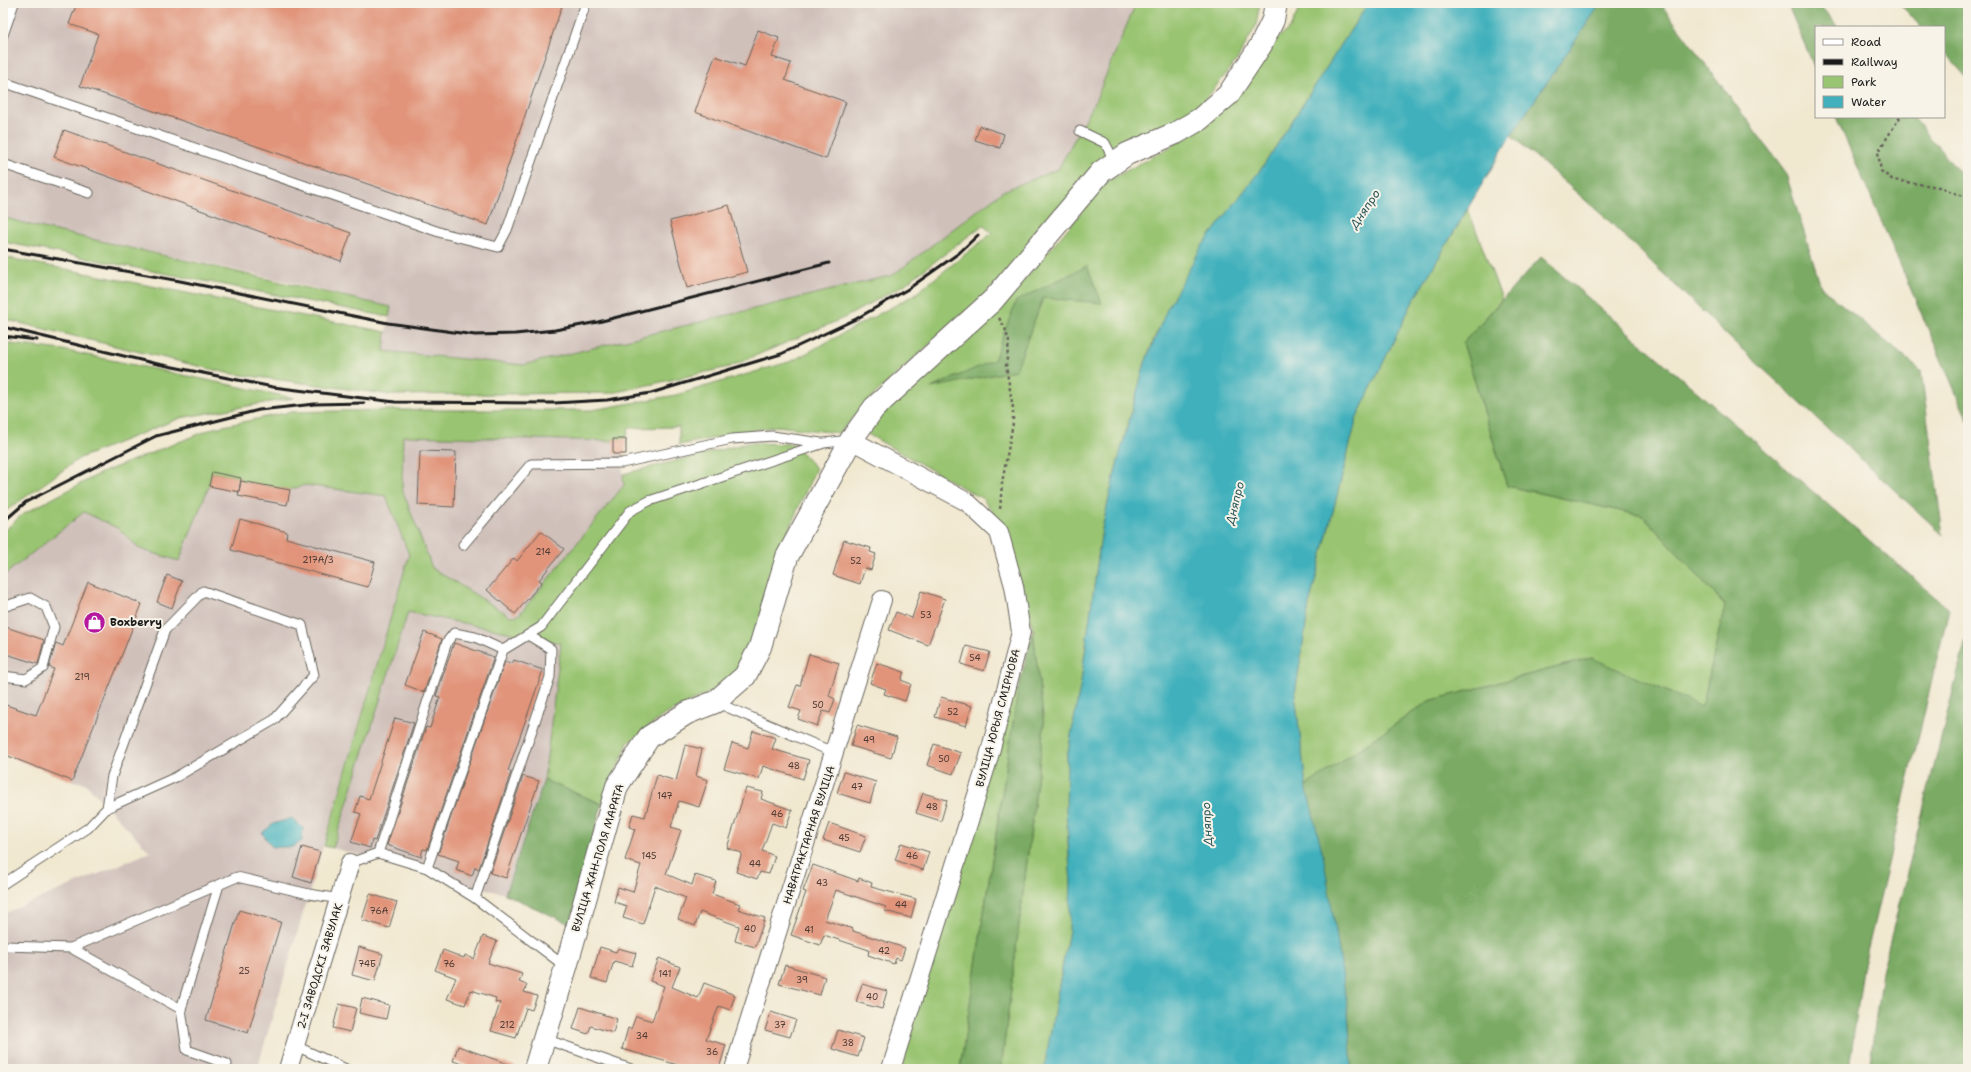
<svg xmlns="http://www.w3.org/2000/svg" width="1971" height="1072" font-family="'Shantell Sans',sans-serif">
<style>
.industrial{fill:#cfc0ba}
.green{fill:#99c471;stroke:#5a7046}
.forest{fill:#7aaa63;stroke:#4b6340}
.water{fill:#41b0bc;stroke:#2e666c}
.building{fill:#e1947a}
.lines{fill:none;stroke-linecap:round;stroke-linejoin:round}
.service-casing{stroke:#67635b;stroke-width:11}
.minor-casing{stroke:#67635b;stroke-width:20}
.tertiary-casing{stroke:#67635b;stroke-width:24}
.path{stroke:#67635b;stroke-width:2.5;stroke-dasharray:3 3;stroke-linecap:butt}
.service{stroke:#fff;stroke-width:9}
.minor{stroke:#fff;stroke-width:18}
.tertiary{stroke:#fff;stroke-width:22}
.rail{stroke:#1c1c1c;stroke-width:3}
.labels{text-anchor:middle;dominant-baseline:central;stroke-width:4;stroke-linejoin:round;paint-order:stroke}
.number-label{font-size:9px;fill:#4d3a34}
.poi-label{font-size:11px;font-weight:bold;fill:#1c1c1c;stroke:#f7f3e8;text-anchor:start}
.street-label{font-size:11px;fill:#1c1c1c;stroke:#f7f3e8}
.water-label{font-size:12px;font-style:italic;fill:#2b575c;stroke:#f7f3e8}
</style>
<rect width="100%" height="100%" fill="#f7f3e8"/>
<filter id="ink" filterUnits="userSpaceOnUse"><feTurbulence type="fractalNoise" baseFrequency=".025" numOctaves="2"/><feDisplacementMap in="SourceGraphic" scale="8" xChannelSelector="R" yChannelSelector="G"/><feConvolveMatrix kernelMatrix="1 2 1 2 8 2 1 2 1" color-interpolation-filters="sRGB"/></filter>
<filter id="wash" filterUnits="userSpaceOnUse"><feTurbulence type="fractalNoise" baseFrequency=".012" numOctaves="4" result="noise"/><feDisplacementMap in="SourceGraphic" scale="16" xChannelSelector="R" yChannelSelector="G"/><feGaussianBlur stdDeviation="0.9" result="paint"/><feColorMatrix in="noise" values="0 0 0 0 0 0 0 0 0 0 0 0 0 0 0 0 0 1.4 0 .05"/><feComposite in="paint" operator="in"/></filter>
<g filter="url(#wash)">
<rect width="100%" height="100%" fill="#f1e8d0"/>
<path class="industrial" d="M3,3H1136L1094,104L1058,169L1003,191L893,275L523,365L383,351L391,307L294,283L34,226L3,217Z
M403,436L612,441L613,439H626V454H622L624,485L519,615L510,616L432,568L402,489Z
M212,472L241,478V481L290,490L305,485L386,496L409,555L257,1069H3V914L150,852L85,783L72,781L18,760L22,750L9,747L3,764V576L84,512L119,529L140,549L209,486Z
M408,612L561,643L544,780L505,894L333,848Z"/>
<path class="green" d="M1136,3H1260L1256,26L1237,60L1193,115L1138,136L1102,159L1000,280L877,392L839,433L777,426L679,445V427L629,428L626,439H613V441L403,436L402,489L432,568L510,616L519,615L624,485L623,474L748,443L793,444L816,468L776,558L751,650L727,684L664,715L628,743L602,804L544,780L561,643L408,612L333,848L324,846L409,555L386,496L305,485L290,490L241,481V478L212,472L209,486L179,561L140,549L119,529L84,512L3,576V532L23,514L101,473L214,428L290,412L387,410H592L676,395L792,361L914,295L992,233L983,225L904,285L844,318L729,367L612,393L393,395L227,373L3,319V257L386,332L384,351L523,365L893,275L1003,191L1058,169L1094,104Z
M1302,3H1368L1264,165L1202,246L1155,336L1145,363L1116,468L1102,529L1081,682L1067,758L1068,844L1071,883L1069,930L1044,1069H1001L1044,725L1033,630L1006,531L983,499L864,432L1014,292L1108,181L1190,136L1273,42L1290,28Z
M1468,209L1502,299L1463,343L1507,486L1643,516L1725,605L1702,708L1592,658L1429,701L1306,786L1295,694L1309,605L1357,417L1412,303Z
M3,217L34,226L391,307L389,317L3,242Z
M3,343L63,350L293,398L180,418L80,458L3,513Z
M1005,688L1018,690L960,1069H890Z"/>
<path class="forest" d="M1601,3H1660L1785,171L1821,287L1921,371L1943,535L1733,341L1609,221L1511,135Z
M1787,3H1818L1838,27H1816V71Z
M1899,3H1968V79L1944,52V27H1921Z
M1836,117H1913L1968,183V421Z
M1541,257L1949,609L1863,969L1849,1069H1352L1348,1013L1306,786L1429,701L1592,658L1702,707L1725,605L1643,516L1507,486L1463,343Z
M1087,266L1102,303L1043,298L1016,370L931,388L994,360L1016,301Z
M1033,630L1044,725L1001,1069H960L1018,690Z
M1968,632V1069H1869L1882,972Z
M544,780L602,804L570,924L505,894Z"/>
<path class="water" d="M1368,3H1601L1511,135L1412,303L1357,417L1309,605L1295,694L1306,786L1323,855L1337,938L1348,1013L1352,1069H1044L1069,930L1071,883L1066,810L1067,758L1081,682L1102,529L1116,468L1145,363L1167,309L1202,246L1264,165Z
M292,818L303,828L302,841L292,847H272L262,833L273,824Z"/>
<g id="blocks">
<path class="building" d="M77,3H563L488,225L80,86L98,34L69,24Z
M758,30L779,38L772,57L791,63L785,80L846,102L826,159L695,112L715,56L745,66Z
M980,126L1004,134L1000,148L975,140Z
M64,130L351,233L341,261L54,157Z
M729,205L747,272L687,288L670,221Z
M613,439H626V454H613Z
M420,451L456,452L454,507L418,505Z
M212,472L241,478L239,492L209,486Z
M241,481L290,490L287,505L238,496Z
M240,519L287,532L286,538L375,562L368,587L231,550Z
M541,531L564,549L539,580L542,582L515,614L487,590L514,558L517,561Z
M844,540L871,548L870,552L876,554L871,570L865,568L860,584L833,575Z
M167,575L182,581L172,608L157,602Z
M88,582L142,604L72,781L3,754V704L36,715L54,669L49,667L56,643L63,646Z
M921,591L945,599L928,645L889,630L896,612L912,618Z
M3,626L44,640L38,664L3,653Z
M424,632L442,639L424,692L405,685Z
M454,643L494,657L427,850L423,849L421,857L387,845L426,727L430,728L440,697L436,696Z
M966,646L990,652L984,671L961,664Z
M809,654L839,663L829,696L835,699L830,713L823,711L817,726L798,719L801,711L789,707L797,685L800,686Z
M514,660L543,670L508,771L511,772L479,869L475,867L472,876L456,870L459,861L438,854L505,661L512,664Z
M877,663L904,672L901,680L911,684L905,701L884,694L886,689L870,683Z
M941,697L972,706L966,726L935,717Z
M395,718L414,723L375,841L372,840L370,848L351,842L361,814L355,812L360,796L369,799Z
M857,725L897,737L891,758L851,746Z
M753,731L776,738L772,749L809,760L803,779L763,766L759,779L724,769L732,743L748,748Z
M934,744L961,753L953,774L927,765Z
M685,745L702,749L696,776L708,780L699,807L679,801L671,827L681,830L666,874L692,885L695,875L716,881L712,894L740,904L738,909L765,918L755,947L735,941L739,926L700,912L695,926L678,919L686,898L655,886L643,924L623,918L627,906L614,902L618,887L633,892L641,865L625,860L635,829L629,827L633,814L645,817L657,775L676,781Z
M844,772L876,782L870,803L837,793Z
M523,776L539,781L506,878L490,873Z
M746,788L763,792L761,799L792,810L786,828L772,823L762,851L775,856L769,874L760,872L757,879L736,872L742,853L727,848Z
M923,793L947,800L941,821L916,813Z
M829,823L866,836L860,852L823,840Z
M901,843L929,852L923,870L895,860Z
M302,847L320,852L311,883L293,877Z
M813,865L858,881L859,878L872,883L871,887L916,899L911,918L885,911L886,907L836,890L825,920L853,929V931L905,948L901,960L896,958L894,964L868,955L869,950L824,935L820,945L791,935L806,892L803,891Z
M370,894L397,902L389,928L362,920Z
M239,910L281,922L248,1033L206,1020Z
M483,936L497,941L488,963L522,974L519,982L527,985L524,992L537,996L532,1010L526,1008L516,1038L491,1031L500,1003L495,1002L496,998L471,990L465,1005L447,999L456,978L435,970L443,950L464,958L465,955L474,959Z
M359,947L383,954L375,981L352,975Z
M600,947L616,952L618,948L636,953L632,966L614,961L607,983L591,978Z
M659,958L680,967L672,987L698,998L704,983L735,995L730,1010L719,1006L706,1039L726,1045L719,1069H692L622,1049L628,1028L631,1029L636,1016L652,1021L664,986L650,981Z
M785,965L825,977L820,995L779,984Z
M862,984L887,991L882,1009L856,1002Z
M362,998L389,1005L386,1019L359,1013Z
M339,1004L356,1008L350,1032L333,1028Z
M580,1007L617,1019L613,1033L591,1026L588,1034L573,1029Z
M771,1012L796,1020L790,1037L765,1030Z
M838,1030L864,1038L858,1057L832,1049Z
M458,1046L516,1067V1069H479L453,1061Z"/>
</g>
</g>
<g filter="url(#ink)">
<use href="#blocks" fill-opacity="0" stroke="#67635b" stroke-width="1"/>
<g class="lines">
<defs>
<path id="service" d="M3,35L14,3
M3,82L442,233L498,247L507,230L586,3
M1080,131L1105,143L1115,162
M3,164L89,193
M463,545L531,464L622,463L732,439L772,436L821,443
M3,607L30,598L46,607L54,627L43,668L26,679L3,676
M503,650L475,637L454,633L447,642L378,853L427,868L503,650L541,627L630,511L649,501L824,443L850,440
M715,702L835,753
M350,863L378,853
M427,868L475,898L550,677L551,649L528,635
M3,884L88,828L107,808L176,777L274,720L314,675L302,625L203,591L165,630L112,776L107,808
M219,885L181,1009L187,1050L227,1064
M475,898L566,967
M4,946L71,948L237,877L309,894L340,899
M71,948L181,1009
M545,1039L631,1069
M296,1046L346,1069"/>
<path id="minor" d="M851,440L967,502L999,532L1014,586L1021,632L988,760L891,1069
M288,1069L350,863
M734,1069L882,600"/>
<path id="tertiary" d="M535,1069L566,967L617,786L649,737L687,713L715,702L745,676L760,647L787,557L851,440L874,408L993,300L1101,172L1127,154L1176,133L1200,119L1228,95L1261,45L1273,20L1276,3"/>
</defs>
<use href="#service" class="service-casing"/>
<use href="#minor" class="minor-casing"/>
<use href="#tertiary" class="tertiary-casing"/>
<path class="path" d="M1900,117L1878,152L1881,171L1893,180L1939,187L1968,198
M999,318L1005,328L1009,342L1006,366L1013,408V423L1002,483L1000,510"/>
<use href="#service" class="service"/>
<use href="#minor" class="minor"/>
<use href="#tertiary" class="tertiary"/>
<path class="rail" d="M3,249L180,281L388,323L475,335L515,334L555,330L598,322L829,263
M3,327L153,363L273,387L395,402L554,403L607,400L651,393L781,354L856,319L908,289L959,253L978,235
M3,336L37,340
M3,522L26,502L156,436L259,410L315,404L364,403"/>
</g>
</g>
<defs>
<symbol id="shop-disc" viewBox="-11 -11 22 22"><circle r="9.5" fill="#b5179e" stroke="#f7f3e8"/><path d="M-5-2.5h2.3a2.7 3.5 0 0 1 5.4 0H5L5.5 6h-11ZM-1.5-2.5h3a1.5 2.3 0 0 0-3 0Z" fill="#fff"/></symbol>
</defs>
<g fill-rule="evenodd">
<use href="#shop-disc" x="82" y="610" width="25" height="25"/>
</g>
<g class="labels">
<g class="number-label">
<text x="543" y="552">214</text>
<text x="318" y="560">217А/3</text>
<text x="856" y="561">52</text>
<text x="926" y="615">53</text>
<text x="975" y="658">54</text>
<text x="82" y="677">219</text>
<text x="818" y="705">50</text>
<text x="953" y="712">52</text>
<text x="869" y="740">49</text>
<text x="944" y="759">50</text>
<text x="794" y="766">48</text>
<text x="857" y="787">47</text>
<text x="665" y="796">147</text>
<text x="932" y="807">48</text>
<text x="777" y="814">46</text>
<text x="844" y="838">45</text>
<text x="649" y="856">145</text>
<text x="912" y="856">46</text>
<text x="755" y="864">44</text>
<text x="822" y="883">43</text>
<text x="901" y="905">44</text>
<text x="379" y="911">76А</text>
<text x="750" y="929">40</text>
<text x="809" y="930">41</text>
<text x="884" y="951">42</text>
<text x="367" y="964">74Б</text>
<text x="449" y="964">76</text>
<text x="244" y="971">25</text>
<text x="665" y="974">141</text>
<text x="802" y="980">39</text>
<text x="872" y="997">40</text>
<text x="507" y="1025">212</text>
<text x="780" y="1025">37</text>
<text x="642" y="1036">34</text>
<text x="848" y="1043">38</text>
<text x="712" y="1052">36</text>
</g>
<g class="poi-label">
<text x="110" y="622">Boxberry</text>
</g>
<g class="street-label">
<text transform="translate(998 718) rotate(-75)">ВУЛІЦА ЮРЫЯ СМІРНОВА</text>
<text transform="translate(809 835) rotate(-72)">НАВАТРАКТАРНАЯ ВУЛІЦА</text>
<text transform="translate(598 858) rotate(-73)">ВУЛІЦА ЖАН-ПОЛЯ МАРАТА</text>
<text transform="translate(320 966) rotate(-73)">2-І ЗАВОДСКІ ЗАВУЛАК</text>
</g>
<g class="water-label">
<text transform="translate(1365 209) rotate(-56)">Дняпро</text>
<text transform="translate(1235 503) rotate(-76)">Дняпро</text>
<text transform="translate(1207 824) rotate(-93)">Дняпро</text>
</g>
</g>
<rect width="1971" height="1072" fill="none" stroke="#f7f3e8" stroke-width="16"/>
<rect x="1815" y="26" width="130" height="92" fill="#f7f3e8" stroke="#9f9d96"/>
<rect x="1823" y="39" width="20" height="6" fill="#ffffff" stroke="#9f9d96"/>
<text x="1851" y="46" font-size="12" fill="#1c1c1c">Road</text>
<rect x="1823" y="59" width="20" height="6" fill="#1c1c1c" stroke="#9f9d96"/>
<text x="1851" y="66" font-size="12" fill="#1c1c1c">Railway</text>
<rect x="1823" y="76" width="20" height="12" fill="#99c471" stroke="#9f9d96"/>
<text x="1851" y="86" font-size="12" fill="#1c1c1c">Park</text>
<rect x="1823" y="96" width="20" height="12" fill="#41b0bc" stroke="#9f9d96"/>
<text x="1851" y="106" font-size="12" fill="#1c1c1c">Water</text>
</svg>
